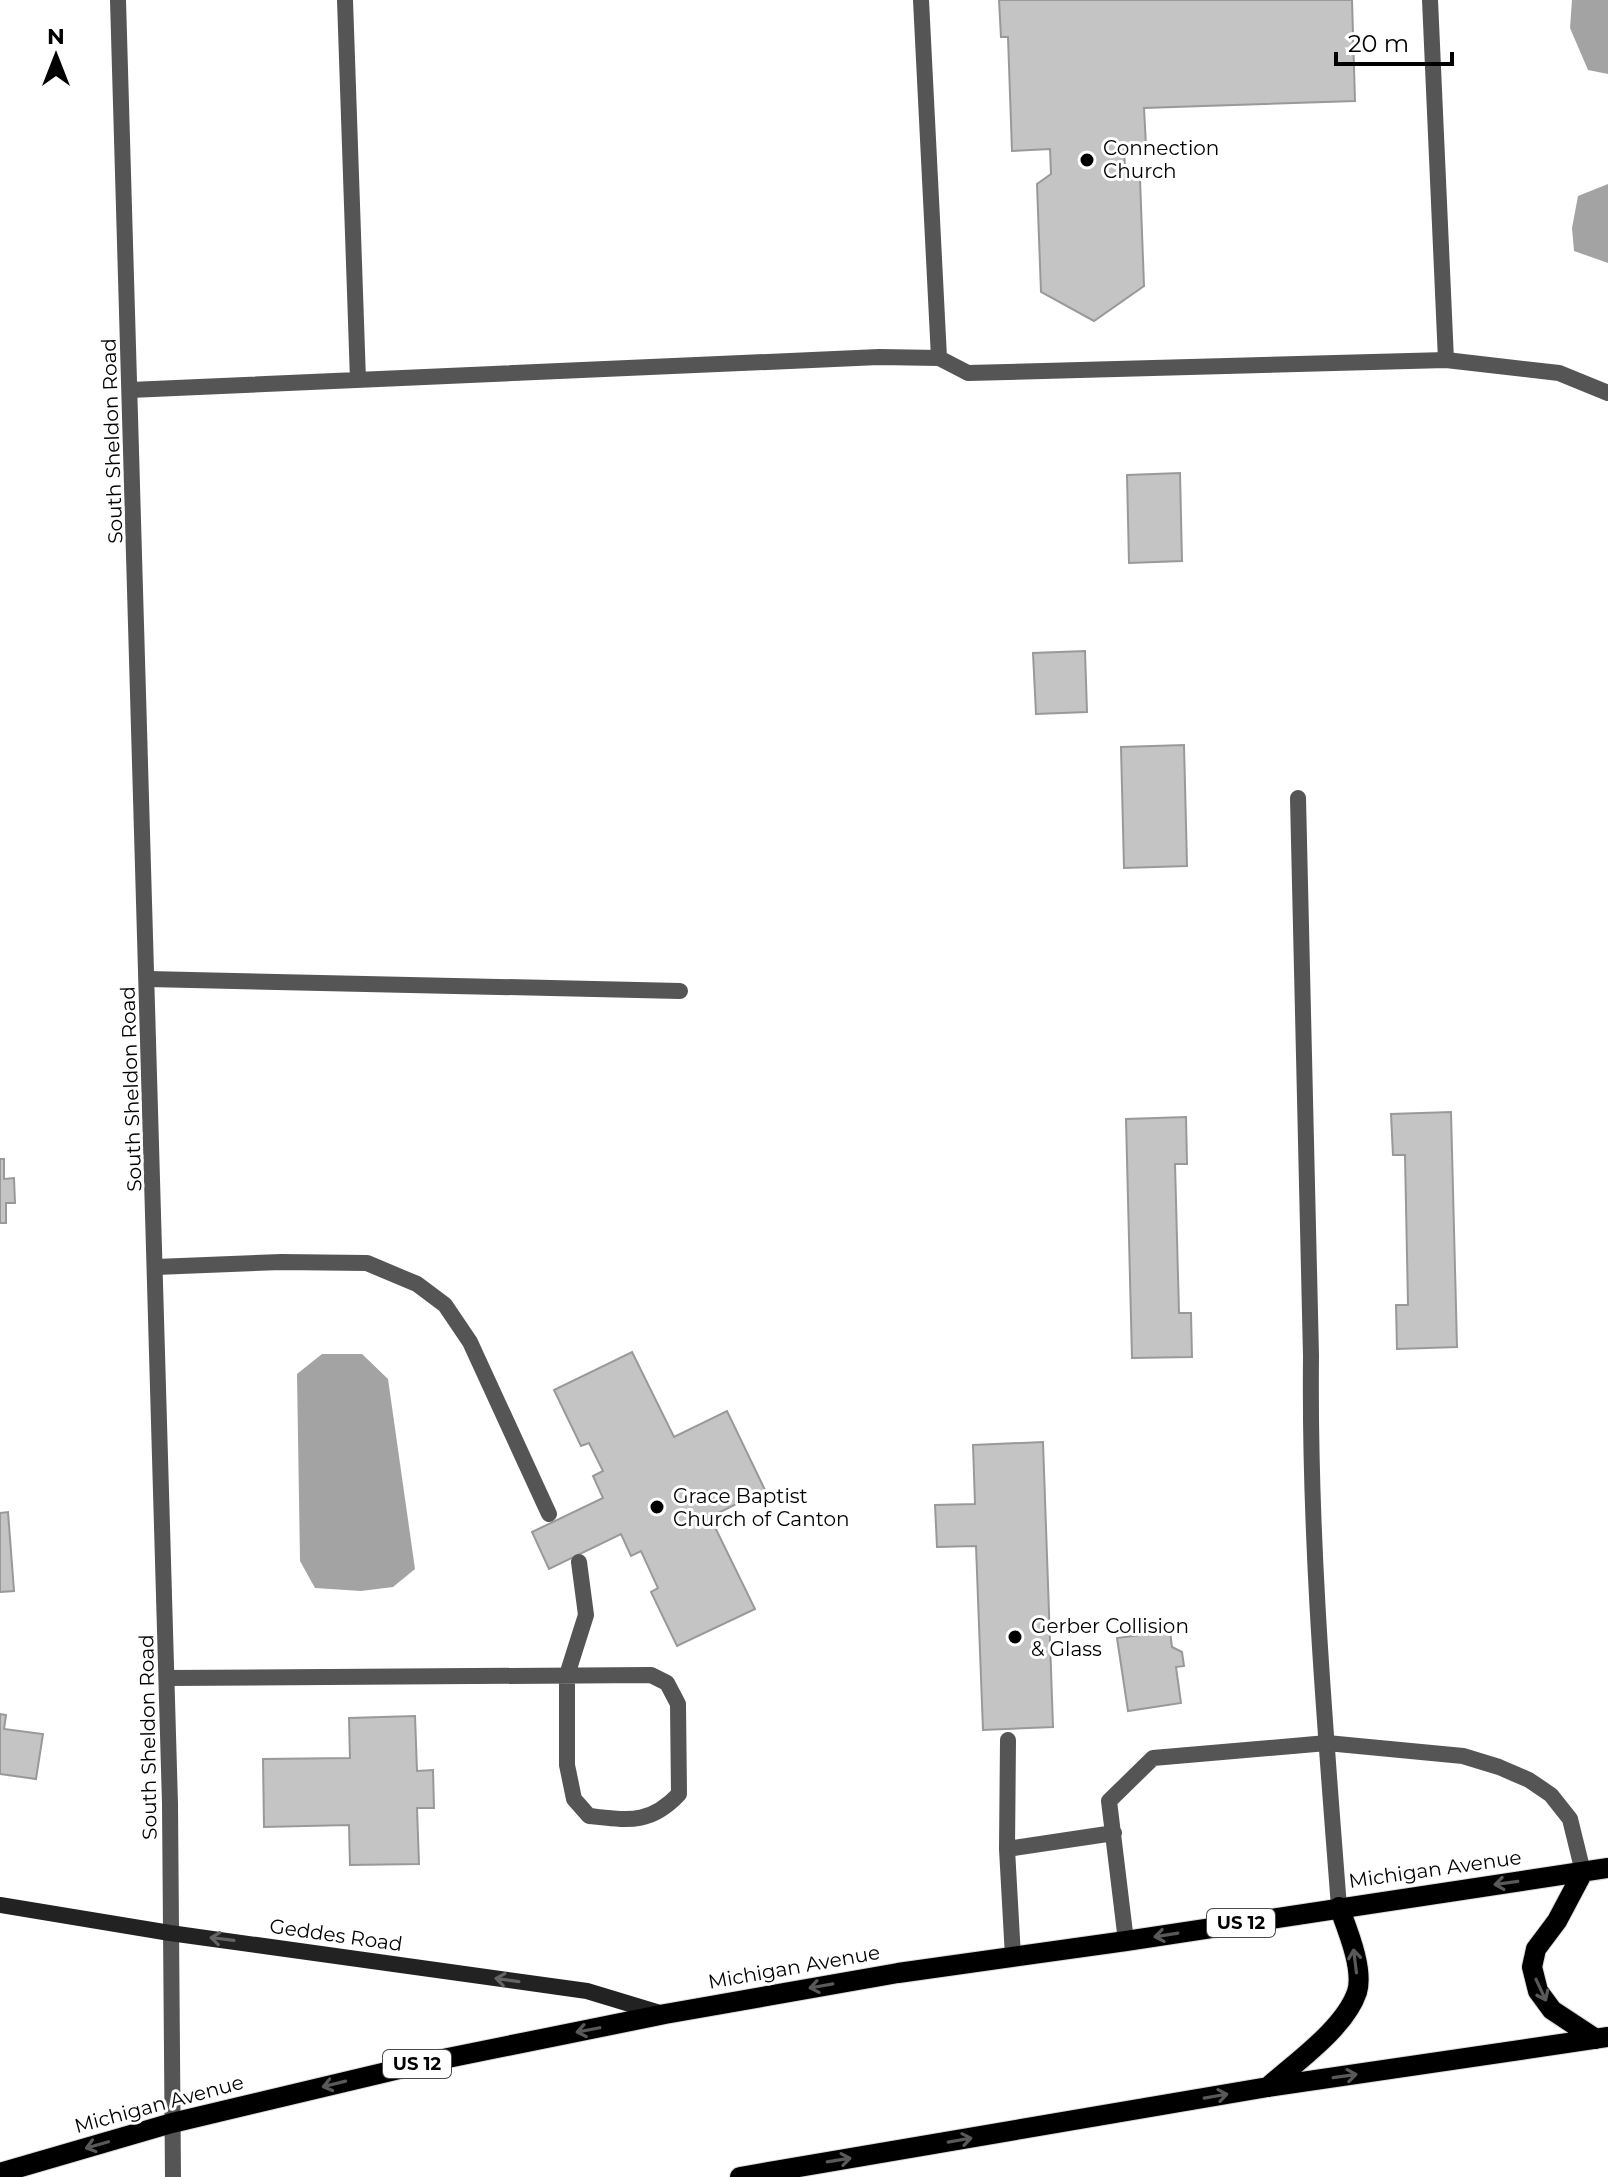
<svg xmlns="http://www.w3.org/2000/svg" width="1608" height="2177" font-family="Montserrat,sans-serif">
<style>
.water{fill:#a3a3a3}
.building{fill:#c4c4c4;stroke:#999;stroke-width:2}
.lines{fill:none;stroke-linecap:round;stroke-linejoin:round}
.primary-casing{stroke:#dbdbdb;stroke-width:22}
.service{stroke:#555;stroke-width:16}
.minor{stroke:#555;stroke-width:16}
.tertiary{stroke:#555;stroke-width:16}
.secondary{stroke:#222;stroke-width:16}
.primary{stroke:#000;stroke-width:20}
.oneway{stroke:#595959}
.oneway2{stroke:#646464}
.poi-dot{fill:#000;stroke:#fff;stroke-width:3}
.labels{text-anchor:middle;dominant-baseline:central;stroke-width:6;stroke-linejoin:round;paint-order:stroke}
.shield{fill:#fff;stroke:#4c4c4c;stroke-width:2}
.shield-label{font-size:18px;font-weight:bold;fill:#000}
.poi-label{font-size:20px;fill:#000;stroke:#fff;text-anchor:start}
.street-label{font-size:20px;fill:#000;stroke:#fff}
</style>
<rect width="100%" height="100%" fill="#fff"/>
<path class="water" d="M1572,0H1608V74L1588,70L1570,28Z
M1608,184V263L1574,251L1572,228L1578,196Z
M322,1354H362L388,1379L415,1569L393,1587L361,1591L315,1588L300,1561L297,1374Z"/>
<path class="building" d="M999,0H1352L1355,101L1144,108L1146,146L1124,147L1125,170L1140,179L1144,286L1094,321L1041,292L1037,184L1051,174L1050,149L1012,151L1008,37H1001Z
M1180,473L1182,561L1129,563L1127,475Z
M1085,651L1087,712L1036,714L1033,653Z
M1184,745L1187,866L1124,868L1121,747Z
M1451,1112L1457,1347L1397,1349L1396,1305H1408L1405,1155H1393L1391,1114Z
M1186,1117L1187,1164H1175L1179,1313H1191L1192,1357L1132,1358L1126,1119Z
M0,1159H4V1179L14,1178L15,1203H6V1223H0Z
M632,1352L674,1437L727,1411L765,1490L710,1517L755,1609L677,1646L651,1592L658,1588L641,1551L631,1556L621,1534L549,1569L532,1532L603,1498L593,1476L603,1471L589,1443L581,1446L554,1390Z
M1043,1442L1053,1727L983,1730L976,1546L937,1547L935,1505L975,1504L973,1445Z
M8,1512L14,1591L0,1592V1513Z
M1170,1631L1172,1647L1182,1652L1184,1666L1176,1667L1181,1703L1128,1711L1117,1638Z
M0,1714L6,1715L4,1729L43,1734L36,1779L0,1774Z
M415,1716L417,1771L433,1770L434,1808H417L419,1864L350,1865L349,1825L264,1827L263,1759L350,1758L349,1718Z"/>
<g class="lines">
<defs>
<path id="primary" d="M1583,1872L1557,1921L1536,1949L1532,1967L1538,1991L1552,2010L1596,2039
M1268,2087C1296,2062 1345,2028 1357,1992C1364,1969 1347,1929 1339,1907
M0,2173L172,2123L433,2061L665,2014L898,1973L1126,1941L1608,1868
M740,2177L1268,2087L1608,2037"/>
</defs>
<use href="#primary" class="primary-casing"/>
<path class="service" d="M345,0L358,380
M921,0L939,358
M130,390L879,357L939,358L968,373L1446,360L1559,373L1608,393
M148,979L680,991
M156,1267L281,1262L367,1263L417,1284L445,1305L470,1342L549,1514
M167,1678L651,1675L667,1683L678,1704L679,1794C650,1825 628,1820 589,1816L574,1799L567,1765V1675L586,1615L579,1562
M1008,1740L1007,1849L1013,1957
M1007,1849L1114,1833
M1126,1941L1109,1801L1153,1758L1327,1743L1463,1756L1499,1767L1529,1780L1551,1795L1570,1819L1583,1872"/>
<path class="minor" d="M1430,0L1446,360
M1298,798L1311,1356C1309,1540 1325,1724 1339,1907"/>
<path class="tertiary" d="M118,0L170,1804L173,2177"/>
<path class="secondary" d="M0,1905L170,1933L587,1991L663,2014"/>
<use href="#primary" class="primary"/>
</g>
<defs><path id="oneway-shaft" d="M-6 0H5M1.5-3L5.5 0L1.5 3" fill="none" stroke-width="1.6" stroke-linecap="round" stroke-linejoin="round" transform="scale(2)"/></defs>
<g class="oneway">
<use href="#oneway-shaft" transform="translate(1506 1883) rotate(172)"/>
<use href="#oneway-shaft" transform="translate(1166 1935) rotate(171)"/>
<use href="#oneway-shaft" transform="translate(1355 1961) rotate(-97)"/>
<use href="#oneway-shaft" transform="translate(821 1986) rotate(170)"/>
<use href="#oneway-shaft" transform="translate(1541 1990) rotate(65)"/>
<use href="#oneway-shaft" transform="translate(588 2030) rotate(169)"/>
<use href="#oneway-shaft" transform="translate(1345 2076) rotate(-8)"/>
<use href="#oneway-shaft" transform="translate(334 2084) rotate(166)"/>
<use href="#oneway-shaft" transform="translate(1216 2096) rotate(-10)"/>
<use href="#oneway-shaft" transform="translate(960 2140) rotate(-10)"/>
<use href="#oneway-shaft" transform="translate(97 2145) rotate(164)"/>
<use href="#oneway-shaft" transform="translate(839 2160) rotate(-9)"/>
</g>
<g class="oneway2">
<use href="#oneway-shaft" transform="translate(222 1939) rotate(-173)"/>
<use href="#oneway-shaft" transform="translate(507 1980) rotate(-172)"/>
</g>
<g class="poi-dot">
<circle cx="1087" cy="160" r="8"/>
<circle cx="657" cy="1507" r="8"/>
<circle cx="1015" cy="1637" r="8"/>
</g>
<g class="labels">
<g class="shield">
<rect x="1207" y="1909" width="68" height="28" rx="6"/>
<rect x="383" y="2050" width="68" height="28" rx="6"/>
</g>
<g class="shield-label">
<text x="1241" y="1923">US 12</text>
<text x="417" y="2064">US 12</text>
</g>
<g class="poi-label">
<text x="1103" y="148">Connection<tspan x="1103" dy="23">Church</tspan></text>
<text x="673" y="1496">Grace Baptist<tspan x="673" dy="23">Church of Canton</tspan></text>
<text x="1031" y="1626">Gerber Collision<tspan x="1031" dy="23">&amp; Glass</tspan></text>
</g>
<g class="street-label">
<text transform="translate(112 441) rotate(-92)">South Sheldon Road</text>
<text transform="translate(131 1089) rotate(-92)">South Sheldon Road</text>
<text transform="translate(148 1737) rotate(-91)">South Sheldon Road</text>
<text transform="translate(1435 1869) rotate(-8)">Michigan Avenue</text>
<text transform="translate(336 1935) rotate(8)">Geddes Road</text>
<text transform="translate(794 1967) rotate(-10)">Michigan Avenue</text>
<text transform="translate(159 2104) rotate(-15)">Michigan Avenue</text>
</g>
</g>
<g transform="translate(56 56)" stroke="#ffffff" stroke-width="6" paint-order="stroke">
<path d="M0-6L14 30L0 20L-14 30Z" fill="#000000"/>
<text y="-12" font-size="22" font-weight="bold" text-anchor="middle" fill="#000000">N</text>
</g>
<path d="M1336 52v12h116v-12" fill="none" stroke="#000000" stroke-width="4"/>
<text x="1348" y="52" font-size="24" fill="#000000" stroke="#ffffff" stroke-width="6" paint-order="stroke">20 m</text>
</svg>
